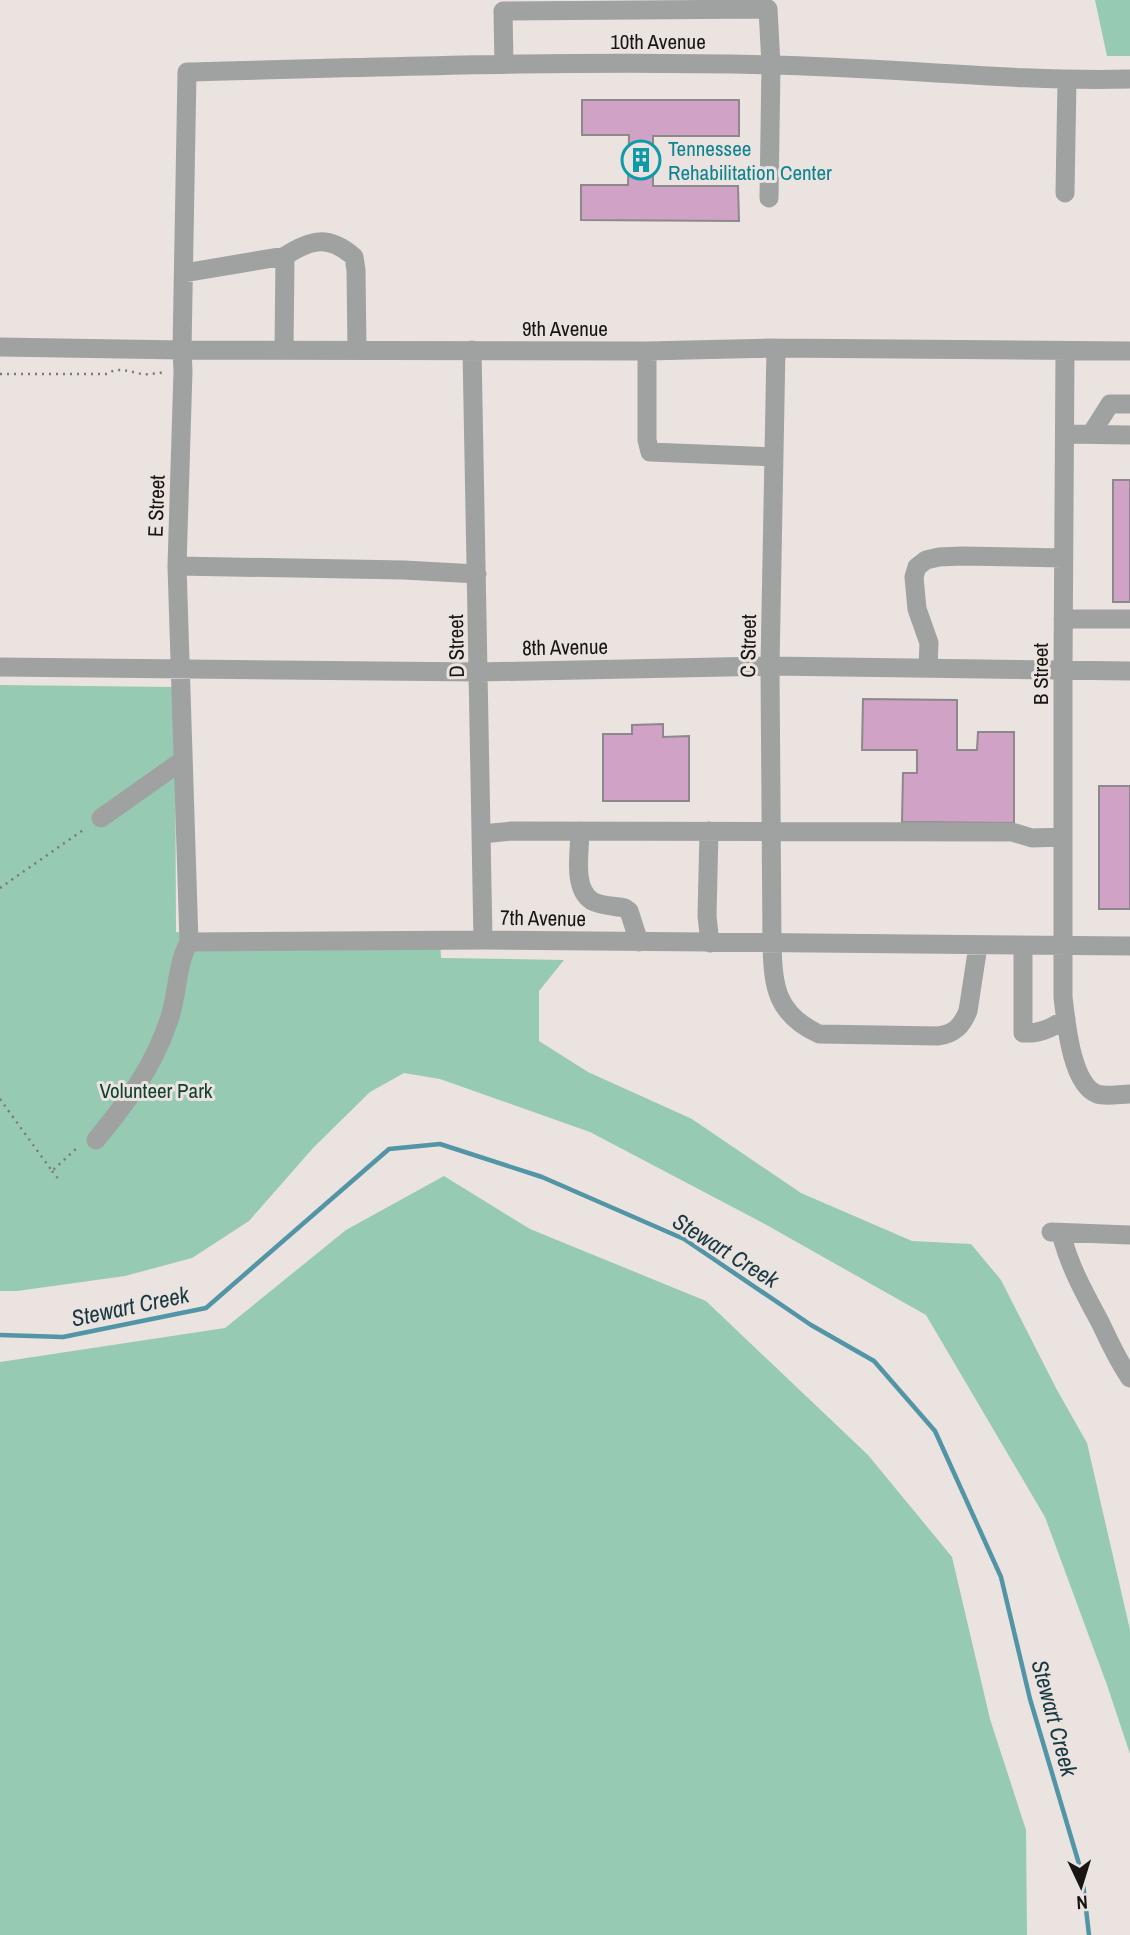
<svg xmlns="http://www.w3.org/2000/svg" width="1130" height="1935" font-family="'Archivo Narrow',sans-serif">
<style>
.green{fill:#96cab2}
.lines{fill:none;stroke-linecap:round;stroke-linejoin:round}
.stream{stroke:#5295a6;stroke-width:4.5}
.building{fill:#d0a2c5;stroke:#8d888c;stroke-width:2}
.path{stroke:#7e7977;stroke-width:2.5;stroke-dasharray:2 5;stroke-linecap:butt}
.minor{stroke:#9fa2a1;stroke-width:19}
.labels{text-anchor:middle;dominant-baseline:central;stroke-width:6;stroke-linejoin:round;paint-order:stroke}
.street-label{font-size:21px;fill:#181514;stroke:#eae3df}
.culture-label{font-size:21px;fill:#0d838f;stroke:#eae3df;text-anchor:start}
.park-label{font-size:21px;fill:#114230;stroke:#eae3df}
.water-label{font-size:23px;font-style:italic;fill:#193942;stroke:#eae3df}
</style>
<rect width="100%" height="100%" fill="#eae3df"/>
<path class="green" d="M1095,0H1130V56H1107Z
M0,685L172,687L175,707L176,932L215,936H440L441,958L564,960L539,991V1041L588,1072L692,1119L801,1193L912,1241L971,1244L1001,1280L1057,1390L1087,1443L1130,1630V1754L1107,1685L1045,1517L926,1315L763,1223L590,1132L440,1079L404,1073L370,1092L313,1148L249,1221L192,1258L125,1276L17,1291H0Z
M444,1176L530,1229L706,1301L868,1455L952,1557L990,1719L1026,1830L1027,1935H0V1362L225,1328L346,1230Z"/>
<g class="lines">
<path class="stream" d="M0,1335L63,1337L206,1308L389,1149L440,1144L542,1177L684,1239L811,1325L874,1361L935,1431L1001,1577L1030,1699L1082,1874L1089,1935"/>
</g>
<path class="building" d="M582,100H739V136H653V186H738L739,221L581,220V185H628L629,135H582Z
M1113,480H1130V602H1113Z
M863,699L957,700V750H977L978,732H1014V823L902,822L903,773H917V750H862Z
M663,724V737L689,736V801H603V734H632V725Z
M1099,786H1130V909H1099Z"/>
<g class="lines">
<path class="path" d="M0,374H107C118,366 130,372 142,374C149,375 158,373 166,372
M0,888L86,828
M0,1099L52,1171L79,1146
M52,1171L60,1181"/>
<path class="minor" d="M504,64L503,11L768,9L771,65L769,198
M1065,193L1067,80
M184,273L285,256
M0,347L182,350L647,351L776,348L1130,351
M776,348L770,666L772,943C773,987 776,1014 819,1034L938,1036C954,1034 962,1026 968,1011L978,946
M284,350L285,256C311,239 329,235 354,257L356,270L357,350
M472,350L483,940
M647,351V440L650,452L774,457
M1065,351L1063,670V997C1066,1021 1071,1084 1097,1094C1106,1097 1120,1094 1130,1094
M1065,434L1130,435
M1091,434L1110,404H1130
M177,566L404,570L477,574
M1063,619H1130
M0,667L479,672L770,666L1130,671
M928,668L929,643L917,609L914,577L917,567L926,560L939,557L962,556L1063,558
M101,818L183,760
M580,831C580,851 572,888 592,901C601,906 615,906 625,908L629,911L639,942
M709,831L707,916L710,943
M482,834L512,831L1012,832L1032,838L1063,837
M189,942L483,940L1130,946
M1023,946V1033C1040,1034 1051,1028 1066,1019
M96,1140C127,1102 153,1068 169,1020C178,994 176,966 189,942L177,566L183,371L182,350L187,72C381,67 575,60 770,65C890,67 1010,82 1130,79
M1051,1232L1130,1235
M1061,1233C1069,1266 1085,1294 1101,1324C1110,1343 1118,1361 1130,1378"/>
</g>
<defs>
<symbol id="building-ring" viewBox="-11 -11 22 22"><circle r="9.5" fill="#eae3df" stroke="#0f9aa8" stroke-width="1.5"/><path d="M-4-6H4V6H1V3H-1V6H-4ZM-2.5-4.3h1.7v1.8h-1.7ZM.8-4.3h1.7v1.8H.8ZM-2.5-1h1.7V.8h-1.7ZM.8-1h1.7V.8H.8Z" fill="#0f9aa8"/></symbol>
</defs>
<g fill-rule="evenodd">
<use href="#building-ring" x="619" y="138" width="44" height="44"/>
</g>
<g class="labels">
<g class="street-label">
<text x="658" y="41">10th Avenue</text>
<text x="565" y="328">9th Avenue</text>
<text transform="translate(156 506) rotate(-88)">E Street</text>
<text transform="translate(456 646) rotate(-91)">D Street</text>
<text transform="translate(748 646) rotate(-89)">C Street</text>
<text transform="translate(565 647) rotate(-1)">8th Avenue</text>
<text transform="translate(1040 674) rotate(-90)">B Street</text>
<text transform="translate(543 918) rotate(1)">7th Avenue</text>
</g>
<g class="culture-label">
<text x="668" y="148">Tennessee<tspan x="668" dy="24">Rehabilitation Center</tspan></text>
</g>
<g class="park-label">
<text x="156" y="1090">Volunteer Park</text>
</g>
<g class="water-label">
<text transform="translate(726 1250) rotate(32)">Stewart Creek</text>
<text transform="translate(130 1306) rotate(-12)">Stewart Creek</text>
<text transform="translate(1055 1718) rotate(75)">Stewart Creek</text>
</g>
</g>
<g transform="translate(1081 1886) rotate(176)" stroke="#eae3df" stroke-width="5" paint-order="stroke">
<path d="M0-5L12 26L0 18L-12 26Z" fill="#181514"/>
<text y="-10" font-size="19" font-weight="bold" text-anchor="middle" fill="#181514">N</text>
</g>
</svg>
